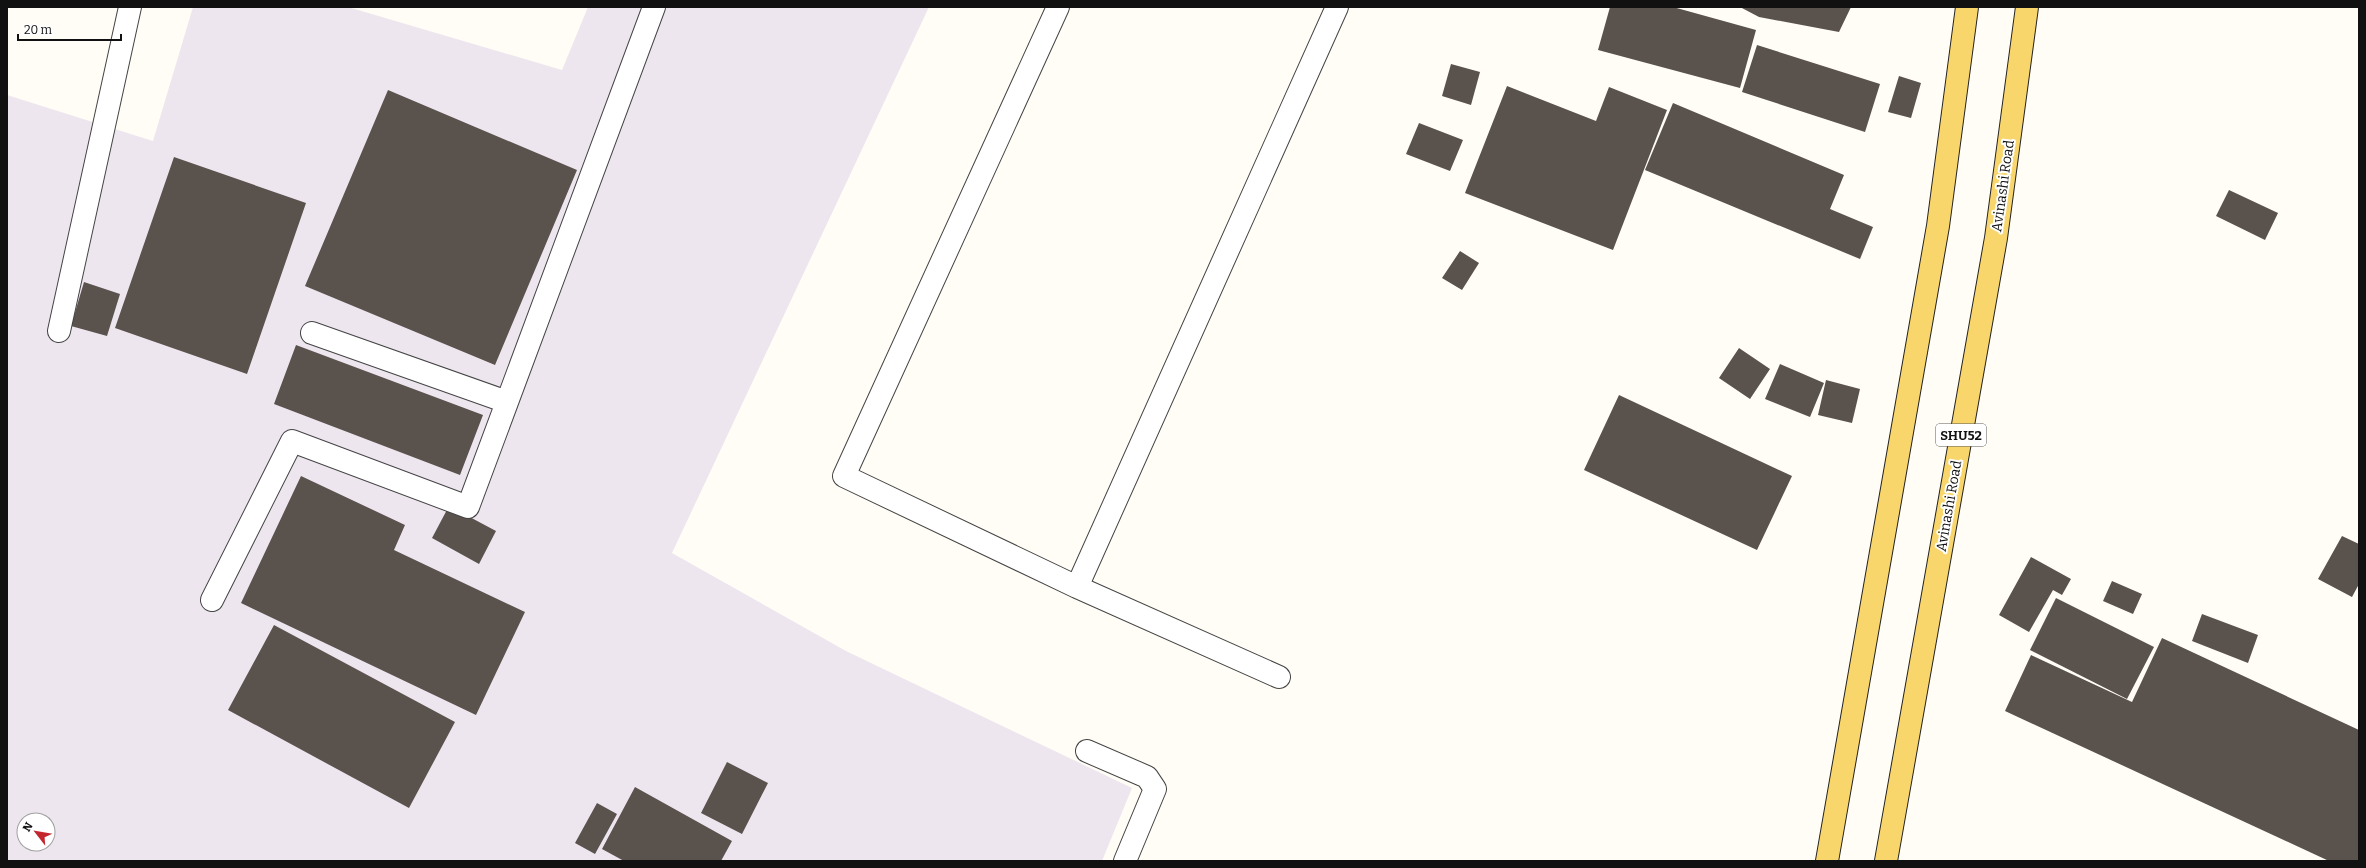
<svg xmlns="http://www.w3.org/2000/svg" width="2366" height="868" font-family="Bitter,serif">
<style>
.industrial{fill:#eee6ef;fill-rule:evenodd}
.building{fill:#5a524d}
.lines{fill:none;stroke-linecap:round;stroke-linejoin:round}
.minor-casing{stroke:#444;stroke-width:24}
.major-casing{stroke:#222;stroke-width:24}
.minor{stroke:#fff;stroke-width:22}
.major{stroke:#f9d66b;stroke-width:22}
.labels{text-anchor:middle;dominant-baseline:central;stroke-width:4;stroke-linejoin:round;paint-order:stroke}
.shield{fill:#fff;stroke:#585858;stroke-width:1}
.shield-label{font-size:13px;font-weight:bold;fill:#111}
.street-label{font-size:14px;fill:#111;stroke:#fff}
</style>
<rect width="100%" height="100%" fill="#fffdf5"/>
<path class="industrial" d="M193,7H348L562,70L588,7H929L672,553L846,651L1132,788L1102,861H7V95L153,141ZM24,820H48V844H24Z"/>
<path class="building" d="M1610,7H1673L1756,30L1740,88L1598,50Z
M1740,7H1851L1839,32L1759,17Z
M1757,45L1880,84L1865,132L1742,92Z
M1451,64L1480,72L1471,105L1442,96Z
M1899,76L1921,83L1911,118L1888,112Z
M1507,86L1596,121L1609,87L1667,110L1613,250L1465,193Z
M388,90L577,170L495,365L305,286Z
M1673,103L1844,175L1830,209L1873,227L1860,259L1645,170Z
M1419,123L1463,140L1450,171L1406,154Z
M174,157L306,203L247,374L115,328Z
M2229,190L2278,213L2265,240L2216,216Z
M1460,251L1479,263L1462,290L1442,278Z
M84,282L120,294L107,336L71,326Z
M296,345L483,415L460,475L274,404Z
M1739,348L1770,369L1750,399L1719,378Z
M1780,364L1824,383L1810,417L1765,399Z
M1826,380L1860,389L1852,423L1818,415Z
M1619,395L1792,476L1757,550L1584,470Z
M301,476L405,525L394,550L525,612L476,715L241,603Z
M449,506L496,531L479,564L432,538Z
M2342,536L2359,544V584L2352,597L2318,579Z
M2031,557L2071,579L2062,595L2053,590L2029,632L1999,615Z
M2112,581L2142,594L2133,614L2103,601Z
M2056,598L2154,647L2127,699L2030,650Z
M2202,614L2258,635L2248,663L2192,641Z
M274,625L455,722L409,808L228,710Z
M2162,638L2359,730V861H2329L2005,711L2031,655L2132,702Z
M727,762L768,783L742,834L701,813Z
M635,787L732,841L721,861H624L602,849Z
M597,803L617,814L595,854L575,843Z"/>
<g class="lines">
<defs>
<path id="minor" d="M1058,7L844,476L1077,587L1279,677
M59,331L130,7
M312,333L507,402
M1077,587L1337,7
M212,600L292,441L468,507L654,7
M1087,751L1147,777L1155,789L1125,861"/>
<path id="major" d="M1827,861L1938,226L1967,7
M1886,861L1996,238L2027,7"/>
</defs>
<use href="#minor" class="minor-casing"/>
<use href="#major" class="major-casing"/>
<use href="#minor" class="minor"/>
<use href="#major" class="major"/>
</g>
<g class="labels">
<rect class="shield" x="1936" y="424" width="50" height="22" rx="3"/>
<g class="shield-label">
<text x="1961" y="435">SHU52</text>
</g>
<g class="street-label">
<text transform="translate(2003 186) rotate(-82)">Avinashi Road</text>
<text transform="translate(1949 506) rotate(-80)">Avinashi Road</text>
</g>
</g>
<rect width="2366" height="868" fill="none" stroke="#111111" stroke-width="16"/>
<g transform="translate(36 832) rotate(301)"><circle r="19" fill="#ffffff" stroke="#a0a0a0"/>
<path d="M0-3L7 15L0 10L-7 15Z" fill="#c4262e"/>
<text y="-6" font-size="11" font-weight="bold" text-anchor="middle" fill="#111111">N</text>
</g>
<path d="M18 34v6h103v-6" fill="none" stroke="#111111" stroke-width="2"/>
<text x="24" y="34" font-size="12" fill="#111111" stroke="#ffffff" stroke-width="3" paint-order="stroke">20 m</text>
</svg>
